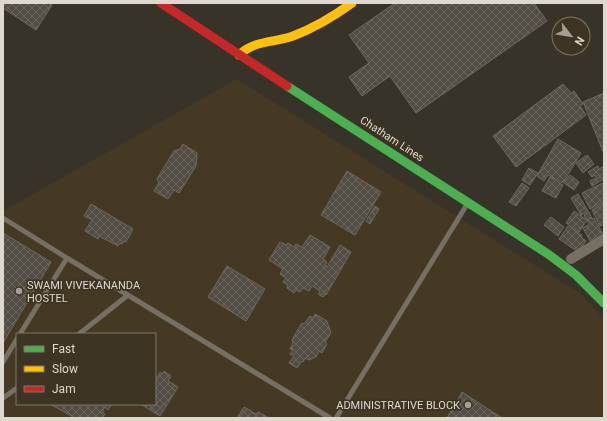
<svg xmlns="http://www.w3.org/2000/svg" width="607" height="421" font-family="Roboto,sans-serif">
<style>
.built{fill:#453924;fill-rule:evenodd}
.building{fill:url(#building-cross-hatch);stroke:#6e6961}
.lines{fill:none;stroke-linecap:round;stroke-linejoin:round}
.lane{stroke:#766f63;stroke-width:5}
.street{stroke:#766f63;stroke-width:10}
.fast{stroke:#4caf50;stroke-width:9}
.slow{stroke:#ffc107;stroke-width:9}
.jam{stroke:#c62828;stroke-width:9}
.poi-dot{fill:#a49e94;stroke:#3e3423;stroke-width:1.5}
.labels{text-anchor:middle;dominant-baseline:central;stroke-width:3.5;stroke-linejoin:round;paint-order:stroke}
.street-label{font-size:11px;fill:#ded8ce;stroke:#3e3423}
.poi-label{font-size:11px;fill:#ded8ce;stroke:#3e3423;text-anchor:start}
</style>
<defs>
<pattern id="building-cross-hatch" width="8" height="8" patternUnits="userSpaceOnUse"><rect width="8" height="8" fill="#514d44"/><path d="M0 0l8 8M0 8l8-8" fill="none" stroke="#6a665e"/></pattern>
</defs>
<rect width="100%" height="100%" fill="#383329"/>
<path class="built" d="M237,79L581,294L604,319V418H3V211ZM17,334H155V404H17Z"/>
<path class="building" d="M3,3H48L52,5L36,30L3,8Z
M395,3H534L547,21L416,113L390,76L362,96L349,77L369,63L349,35Z
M563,84L571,93L574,91L583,104L580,106L586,115L516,167L493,136Z
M604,93V154L583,102Z
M558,139L581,153L563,183L548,175L544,181L537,176Z
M183,144L197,153L196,166L179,193L174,190L168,199L154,191L159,183L157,179L174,151L180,149Z
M587,155L594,164L583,173L576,163Z
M598,166L599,169L604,166V179L592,186L590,181L596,178L595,175L592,177L588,172Z
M529,168L538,173L530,185L522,180Z
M347,171L381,192L355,235L321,215Z
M570,175L579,182L574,190L564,183Z
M550,177L563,185L556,198L542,191Z
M522,183L529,188L516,206L509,202Z
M603,183L604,184V202L590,209L582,193Z
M578,194L588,211L581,215L571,198Z
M91,204L133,229L126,242L124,241L122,244L120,243L118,246L99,236L98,239L85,231L92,220L84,216Z
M603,204L604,206V224L600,226L592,210Z
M375,206L379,209L370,224L366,221Z
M574,211L587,220L579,232L566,223Z
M589,212L592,219L594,218L604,236L591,243L583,228L589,224L584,215Z
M551,217L564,227L558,236L544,225Z
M568,226L582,235L581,237L586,241L578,252L559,239Z
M3,233L51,262L3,343Z
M310,235L330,247L323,259L327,262L325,266L327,267L340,245L351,252L326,295L325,294L323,297L318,294L320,291L312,286L309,291L303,288L300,292L296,290L294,293L287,288L288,285L283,282L286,278L280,274L283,269L269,260L280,242L286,245L288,243L294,247L296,244L302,247Z
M227,266L265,289L246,321L208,297Z
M315,314L327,321L331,333L325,342L327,344L322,353L319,351L316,357L309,360L305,358L303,362L302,361L297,368L289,363L294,356L290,354L293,350L290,349L293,343L292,340L301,324L305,323L310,316L313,318Z
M164,371L171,376L168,381L178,387L160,416L142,405L143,404H155V384L156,381H155L160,372L162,374Z
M462,392L502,418H447Z
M50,404H112L108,410L105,407L102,412L105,414L102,418H73V417Z
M244,407L256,414L258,412L269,418H237Z"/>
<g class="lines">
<path class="lane" d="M3,218L67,258L20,334
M67,258L330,418
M79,334L128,295
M3,362L17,339
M3,398L17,388
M336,418L466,206"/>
<path class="street" d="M571,259L604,239"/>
<path class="fast" d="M287,86L548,254L576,275L604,303"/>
<path class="slow" d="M239,55C254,40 274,43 293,36C314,28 334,16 352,3"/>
<path class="jam" d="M161,3L287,86"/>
</g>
<g class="poi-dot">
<circle cx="19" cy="291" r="4"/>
<circle cx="468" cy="405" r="4"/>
</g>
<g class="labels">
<g class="street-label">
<text transform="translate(392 139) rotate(33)">Chatham Lines</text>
</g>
<g class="poi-label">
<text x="27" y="285">SWAMI VIVEKANANDA<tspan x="27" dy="13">HOSTEL</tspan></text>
<text x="460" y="405" text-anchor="end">ADMINISTRATIVE BLOCK</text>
</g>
</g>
<rect width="607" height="421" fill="none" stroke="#ded8ce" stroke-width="8"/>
<rect x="16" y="333" width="140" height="72" fill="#3e3423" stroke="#7e7667"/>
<rect x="24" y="346" width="20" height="6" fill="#4caf50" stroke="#7e7667"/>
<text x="52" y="353" font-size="12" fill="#ded8ce">Fast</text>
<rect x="24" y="366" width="20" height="6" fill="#ffc107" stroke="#7e7667"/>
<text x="52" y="373" font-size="12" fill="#ded8ce">Slow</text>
<rect x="24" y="386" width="20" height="6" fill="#c62828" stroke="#7e7667"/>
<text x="52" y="393" font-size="12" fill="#ded8ce">Jam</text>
<g transform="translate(571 36) rotate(121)"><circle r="19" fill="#3e3423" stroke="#7e7667"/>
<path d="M0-3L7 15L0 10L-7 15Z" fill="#a49e94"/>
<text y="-6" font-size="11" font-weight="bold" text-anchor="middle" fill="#ded8ce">N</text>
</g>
</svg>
